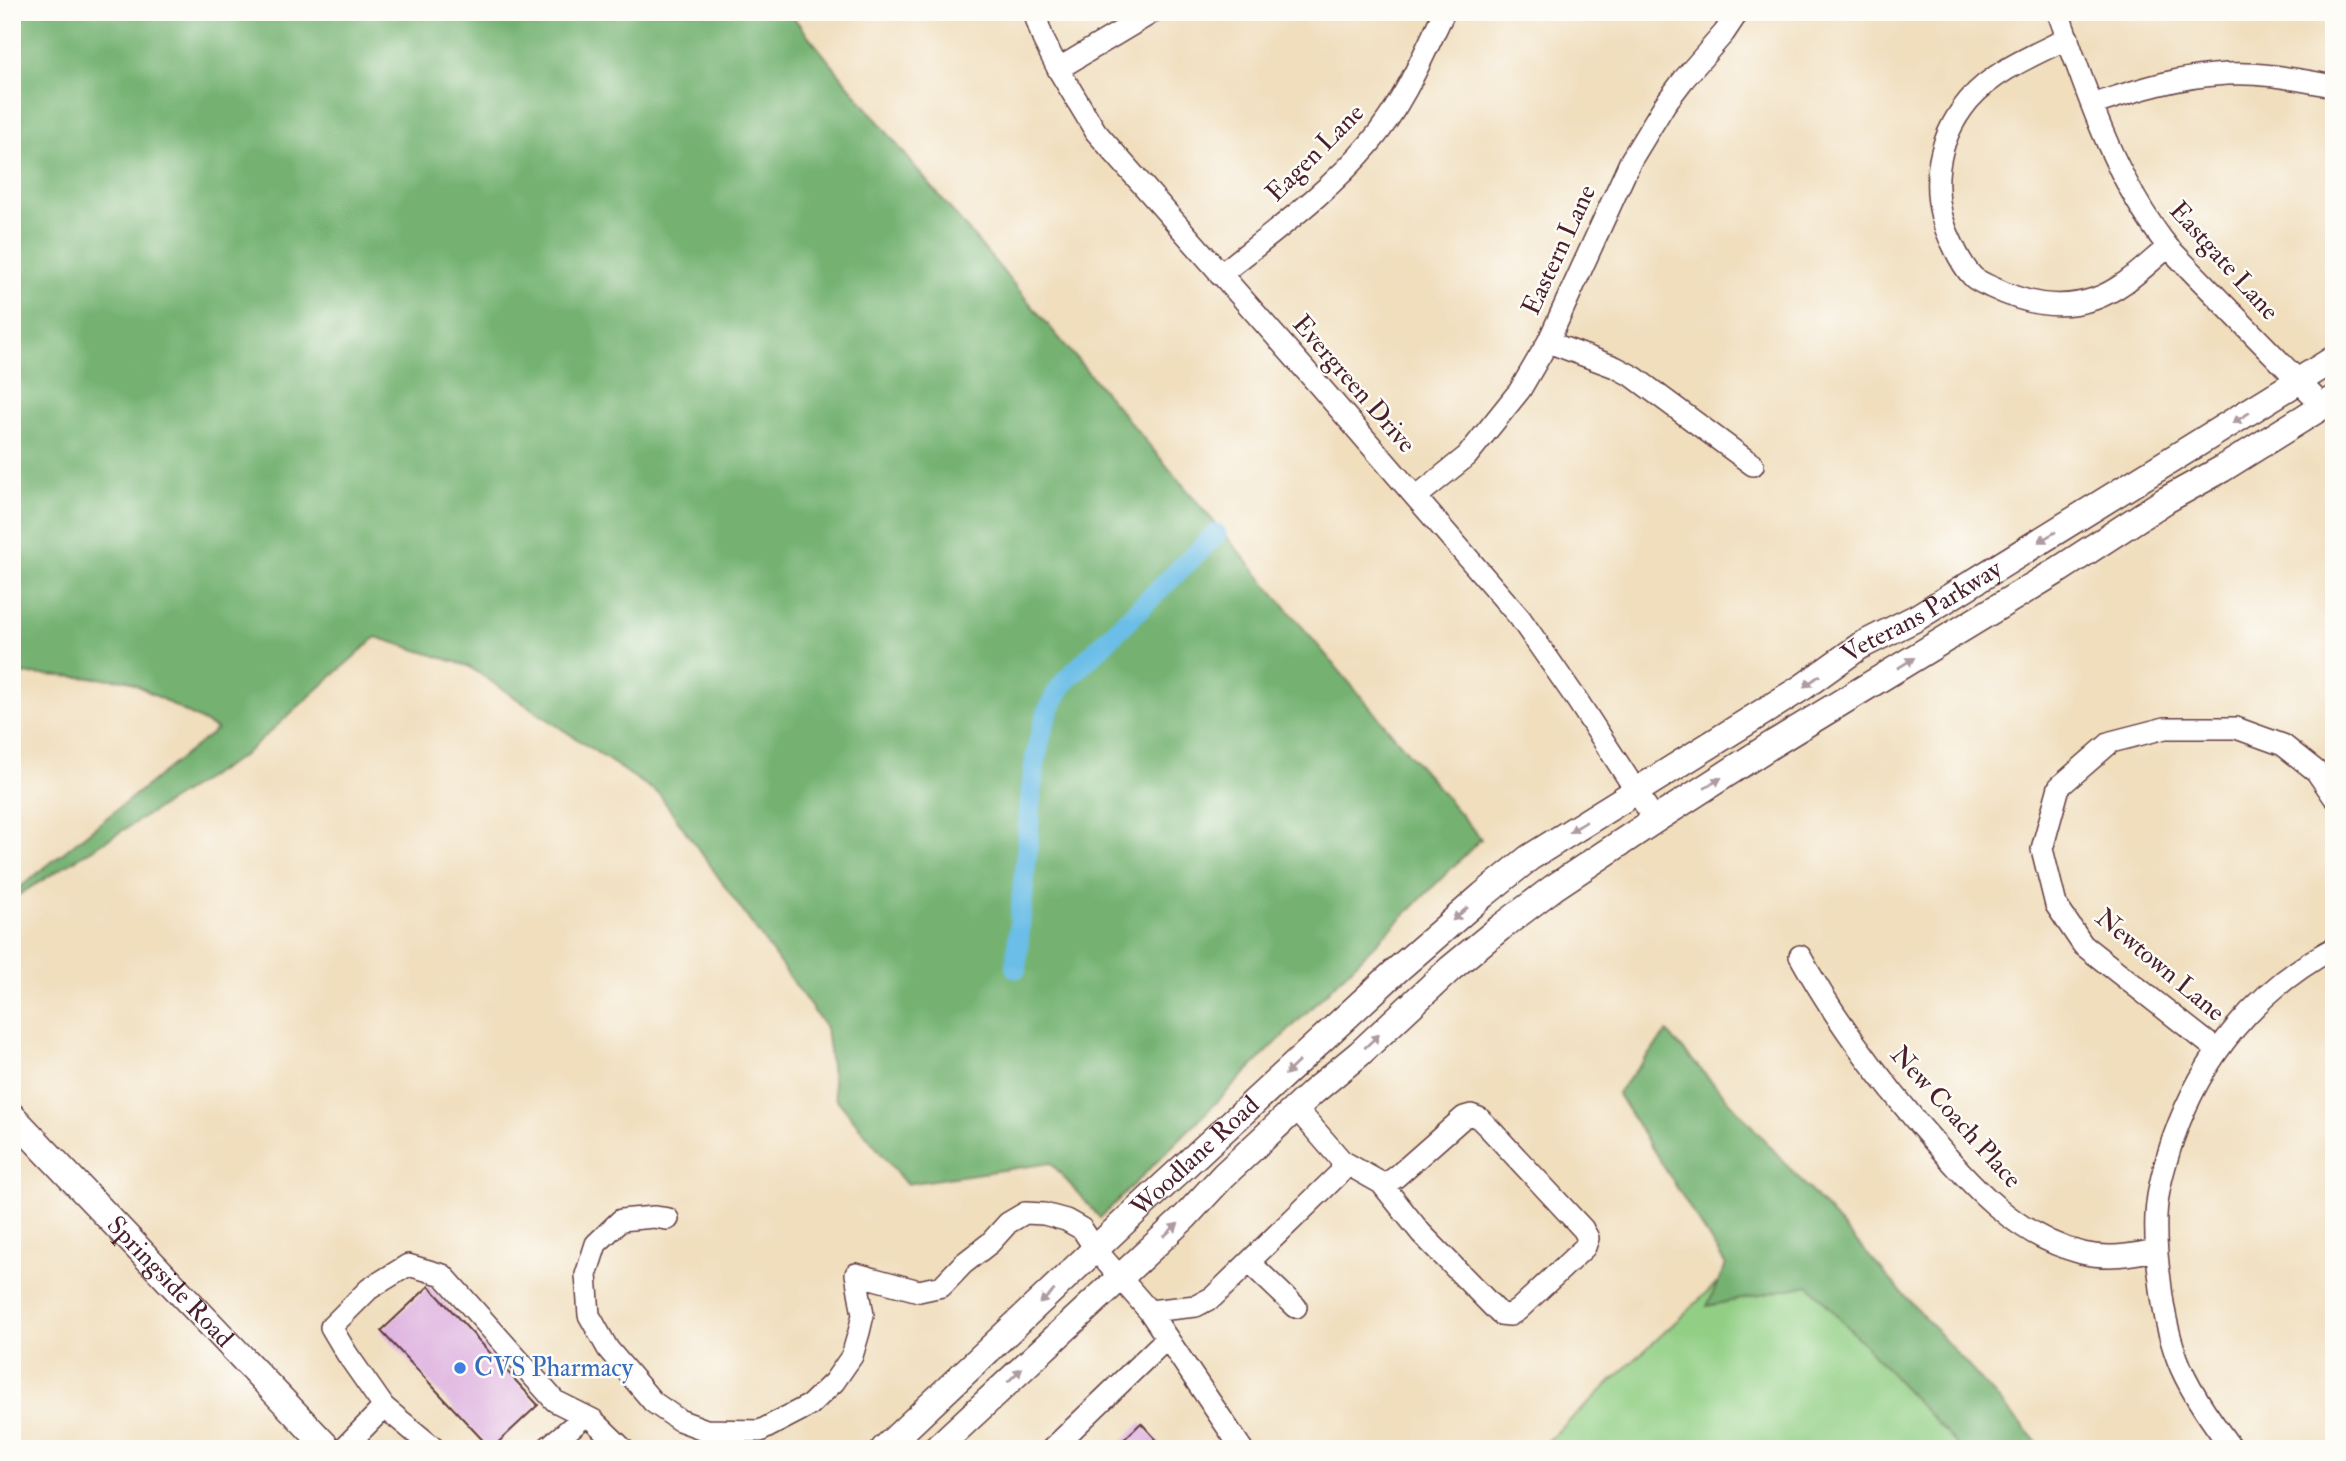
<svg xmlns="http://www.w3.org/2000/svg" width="2346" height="1461" font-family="'IM FELL Double Pica',serif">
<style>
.green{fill:#92cf85;stroke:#6e7758;stroke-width:2}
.forest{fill:#75b272;stroke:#60684e;stroke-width:2}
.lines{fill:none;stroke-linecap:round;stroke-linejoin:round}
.canal{stroke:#6bbee7;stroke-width:21}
.building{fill:#ddafdf}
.minor-casing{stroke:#633c41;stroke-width:24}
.major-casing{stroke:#633c41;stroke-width:29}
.minor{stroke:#fff;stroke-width:21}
.major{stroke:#fff;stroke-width:26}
.oneway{fill:#ae9aa0}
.shop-dot{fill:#3f7fe0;stroke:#fdfcf7;stroke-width:2.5}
.labels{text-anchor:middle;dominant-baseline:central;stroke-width:5;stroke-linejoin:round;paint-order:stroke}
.street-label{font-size:26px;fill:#4a1f2b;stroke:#fdfcf7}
.shop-label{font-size:26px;fill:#366cbe;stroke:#fdfcf7;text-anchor:start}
</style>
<rect width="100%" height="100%" fill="#fdfcf7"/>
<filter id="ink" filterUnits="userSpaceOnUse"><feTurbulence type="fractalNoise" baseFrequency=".0143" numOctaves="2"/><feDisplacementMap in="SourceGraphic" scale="14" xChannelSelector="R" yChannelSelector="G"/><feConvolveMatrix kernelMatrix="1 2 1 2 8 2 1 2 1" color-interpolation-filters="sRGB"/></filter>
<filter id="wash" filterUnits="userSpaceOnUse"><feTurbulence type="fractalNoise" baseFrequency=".00686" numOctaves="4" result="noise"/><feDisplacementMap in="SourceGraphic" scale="28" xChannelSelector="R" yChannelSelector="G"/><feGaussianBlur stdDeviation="1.57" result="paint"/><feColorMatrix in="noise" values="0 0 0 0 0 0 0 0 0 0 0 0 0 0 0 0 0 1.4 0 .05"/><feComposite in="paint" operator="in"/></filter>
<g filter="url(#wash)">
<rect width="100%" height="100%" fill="#f0debd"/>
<path class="green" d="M1800,1206L2036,1449H1539Z"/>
<path class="forest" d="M12,12H789L920,173L1481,839L1100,1218L1051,1163L906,1184L835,1097L826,1028L659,794L468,666L376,637L244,755L12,899V894L217,729L127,680L12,673Z
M1667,1032L2043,1449H1961L1809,1285L1707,1306L1726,1265L1617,1093Z"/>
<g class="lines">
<path class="canal" d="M1016,968C1019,928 1023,889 1027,849C1031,797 1032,719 1068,678L1216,534"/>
</g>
<g id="blocks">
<path class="building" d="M429,1286L538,1405L491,1449L381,1331Z
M1141,1423L1165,1449H1114Z"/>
</g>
</g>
<g filter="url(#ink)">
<use href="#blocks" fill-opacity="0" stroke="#633c41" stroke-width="2"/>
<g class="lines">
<defs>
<path id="minor" d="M1034,12L1043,39L1058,69L1096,132L1323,390L1520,618L1577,700L1655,820
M2058,12C2087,94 2114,178 2168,247L2323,406
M2068,38C2034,55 1994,71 1969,100C1934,142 1928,197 1953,245C1958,256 1964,268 1973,277C1977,281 1985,284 1991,287C2024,303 2058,311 2094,299C2123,289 2145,266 2168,247
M1058,69L1153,12
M2092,105C2136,90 2180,76 2227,74C2263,72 2299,80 2334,86
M1220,275C1272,233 1327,194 1370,143C1403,104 1422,58 1444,12
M1548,342L1615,367L1634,377L1753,465
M1416,497L1467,456L1520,390L1548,342L1631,160L1665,104L1684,79L1724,33L1738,12
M1800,956C1833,1016 1873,1070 1917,1122C1963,1175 2010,1235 2082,1253C2108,1259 2131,1255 2156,1250
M2217,1050L2083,945L2056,905L2042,849L2059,787L2111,742L2165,728H2236L2283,745L2316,771L2334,797
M1342,1161L1381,1183L1421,1233L1500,1314L1510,1315L1518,1310L1585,1247L1588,1238L1583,1229L1489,1128L1479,1118L1471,1115L1464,1117L1396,1177L1387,1183H1381
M668,1219L654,1217L621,1220L596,1244L586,1275L589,1315L608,1349L653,1402L679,1420L706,1430L760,1431L810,1405L834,1382L852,1356L859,1332L863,1315L856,1274L919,1291L942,1286L963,1264L990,1243L1008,1223L1025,1213L1044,1214L1066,1220L1082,1229L1096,1250L1149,1311L1242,1449
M1249,1262L1296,1307
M1149,1311L1196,1306L1213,1297L1341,1172L1342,1161L1296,1108
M384,1407L435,1449
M343,1449L384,1407L347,1354L331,1327L369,1289L408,1265L443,1275L555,1401L593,1420L623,1449
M546,1449L585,1416
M1052,1449L1166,1339
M2232,1449C2213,1423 2194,1397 2181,1368C2169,1340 2163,1310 2160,1280C2157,1259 2155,1238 2156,1216C2157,1190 2165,1164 2173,1139C2202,1056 2256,990 2334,948"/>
<g id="major">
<path id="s1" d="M12,1116L329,1449"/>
<path id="s2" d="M884,1449L1123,1223L1397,970L1483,895L1529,858L1803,687L1860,646L1916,618L2334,359"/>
<path d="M936,1449L1185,1217L1224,1175L1313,1092L1359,1054L1450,969L1500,928L1553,888L1655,820L1776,742L2057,571L2166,500L2222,469L2334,399"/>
</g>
</defs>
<use href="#minor" class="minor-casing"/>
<use href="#major" class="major-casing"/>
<use href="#minor" class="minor"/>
<use href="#major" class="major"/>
</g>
<defs><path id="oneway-solid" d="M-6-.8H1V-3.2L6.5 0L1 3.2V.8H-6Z" transform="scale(1.75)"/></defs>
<g class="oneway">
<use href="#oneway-solid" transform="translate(2241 418) rotate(148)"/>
<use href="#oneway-solid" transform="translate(2047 537) rotate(149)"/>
<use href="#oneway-solid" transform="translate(1906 663) rotate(-32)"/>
<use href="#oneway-solid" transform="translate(1812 681) rotate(145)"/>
<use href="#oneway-solid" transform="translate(1713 783) rotate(-32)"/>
<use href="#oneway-solid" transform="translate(1578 827) rotate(148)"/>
<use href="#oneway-solid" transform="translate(1460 914) rotate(139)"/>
<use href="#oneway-solid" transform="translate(1372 1041) rotate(-43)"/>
<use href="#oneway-solid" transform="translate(1292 1068) rotate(136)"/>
<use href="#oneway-solid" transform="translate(1171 1230) rotate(-42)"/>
<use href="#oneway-solid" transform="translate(1047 1297) rotate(137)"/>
<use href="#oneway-solid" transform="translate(1015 1375) rotate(-44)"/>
</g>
</g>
<circle class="shop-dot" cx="460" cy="1368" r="7"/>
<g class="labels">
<g class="street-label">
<text transform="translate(1315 153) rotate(-45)">Eagen Lane</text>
<text transform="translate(1559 250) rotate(-65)">Eastern Lane</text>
<text transform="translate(2224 261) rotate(48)">Eastgate Lane</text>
<text transform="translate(1354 384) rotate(49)">Evergreen Drive</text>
<text stroke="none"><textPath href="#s2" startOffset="1339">Veterans Parkway</textPath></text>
<text transform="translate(2160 965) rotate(40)">Newtown Lane</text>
<text transform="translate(1956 1117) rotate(48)">New Coach Place</text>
<text stroke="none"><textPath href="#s2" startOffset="427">Woodlane Road</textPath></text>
<text stroke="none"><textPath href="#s1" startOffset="229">Springside Road</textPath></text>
</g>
<g class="shop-label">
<text x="474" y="1368">CVS Pharmacy</text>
</g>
</g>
<rect width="2346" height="1461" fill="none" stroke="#fdfcf7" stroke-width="42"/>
</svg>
